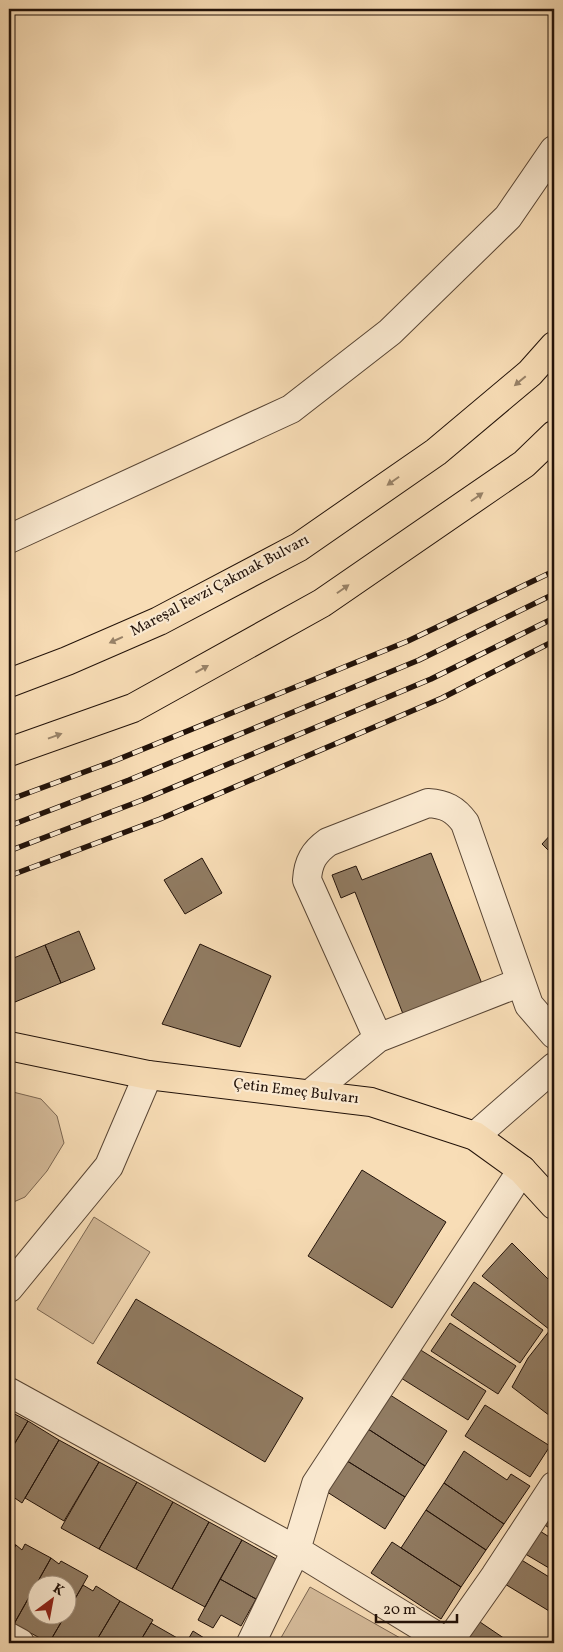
<svg xmlns="http://www.w3.org/2000/svg" width="563" height="1652" font-family="Vollkorn,serif">
<style>
.green{fill:#d4ba99;stroke:#7b6651}
.building{fill:#917c63;stroke:#221209}
.lines{fill:none;stroke-linecap:round;stroke-linejoin:round}
.minor-casing{stroke:#584534;stroke-width:30}
.major-casing{stroke:#221209;stroke-width:30}
.minor{stroke:#fae9d0;stroke-width:28}
.major{stroke:#f8ddb6;stroke-width:28}
.rail-casing{stroke:#221209;stroke-width:5.5}
.rail{stroke:#fae9d0;stroke-width:4;stroke-dasharray:11;stroke-linecap:butt}
.oneway{fill:#988268}
.labels{text-anchor:middle;dominant-baseline:central;stroke-width:4.5;stroke-linejoin:round;paint-order:stroke}
.street-label{font-size:15px;fill:#221209;stroke:#fae9d0}
</style>
<rect width="100%" height="100%" fill="#f8ddb6"/>
<filter id="stains"><feTurbulence type="fractalNoise" baseFrequency=".004" numOctaves="4"/><feColorMatrix values="0 0 0 0 .2 0 0 0 0 .09 0 0 0 0 .02 0 0 0 .5 -.17"/></filter>
<radialGradient id="worn" r=".72"><stop offset=".6" stop-color="#630" stop-opacity="0"/><stop offset="1" stop-color="#630" stop-opacity=".3"/></radialGradient>
<path class="green" d="M9,1091L41,1099L57,1116L64,1143L47,1171L25,1197L9,1204Z
M94,1217L150,1252L93,1344L37,1309Z
M310,1587L409,1643H278Z"/>
<path class="building" d="M554,831V856L542,844Z
M431,853L484,989L405,1019L355,892L341,898L332,875L356,866L362,880Z
M202,858L222,893L185,914L164,880Z
M79,931L95,969L61,983L45,945Z
M200,944L271,976L240,1047L162,1024Z
M45,945L61,983L15,1002L9,988V960Z
M362,1170L446,1222L392,1308L308,1256Z
M512,1243L554,1285V1419L512,1387L528,1358L550,1330L482,1276Z
M474,1282L543,1330L520,1363L451,1315Z
M136,1299L303,1398L265,1462L97,1363Z
M450,1323L516,1366L498,1394L431,1351Z
M419,1349L486,1391L468,1420L401,1378Z
M387,1393L447,1431L425,1466L365,1427Z
M485,1405L550,1446L530,1477L465,1436Z
M9,1411L28,1421L9,1453Z
M28,1421L59,1440L22,1503L9,1494V1453Z
M365,1427L425,1466L405,1497L344,1459Z
M59,1440L99,1462L64,1521L25,1498Z
M464,1451L507,1480L511,1474L530,1486L504,1524L444,1483Z
M344,1459L405,1497L385,1529L324,1490Z
M99,1462L137,1482L99,1549L61,1528Z
M137,1482L173,1502L136,1569L99,1549Z
M444,1483L504,1524L486,1550L426,1510Z
M554,1498V1531L540,1522Z
M173,1502L209,1522L172,1589L136,1569Z
M426,1510L486,1550L461,1587L401,1548Z
M209,1522L242,1540L205,1607L172,1589Z
M532,1526L554,1540V1571L517,1549Z
M242,1540L278,1560L256,1599L220,1579Z
M9,1541L16,1545L9,1557Z
M392,1542L461,1587L441,1619L371,1573Z
M25,1544L51,1558L14,1624L9,1621V1557L16,1545L22,1550Z
M515,1556L554,1580V1614L500,1581Z
M51,1558L59,1564L61,1561L88,1576L68,1611V1584H38V1614H66L49,1643L14,1624Z
M220,1579L256,1599L241,1626L221,1615L213,1628L198,1620Z
M83,1585L93,1591L96,1586L120,1601L95,1643H49L66,1614H68V1611Z
M120,1601L153,1620L139,1643H95Z
M477,1620L511,1643H460Z
M151,1623L186,1643H139Z
M193,1631L212,1643H186Z"/>
<g class="lines">
<defs>
<path id="minor" d="M9,539L291,409L390,332L508,217L554,150
M378,1038L521,982
M310,1094L378,1038L307,880C308,862 314,852 328,842L428,803C445,804 455,809 465,823L529,1005L554,1034
M475,1136L554,1067
M9,1288L109,1166L148,1075
M9,1392L296,1550L448,1643
M9,1637L20,1643
M251,1643L296,1550L316,1484L522,1170
M448,1643L495,1576L554,1486"/>
<path id="major" d="M9,683L67,661L159,621L299,547L436,452L530,373L554,346
M9,752L133,708L322,603L524,464L554,435
M9,1046L148,1075L371,1102L475,1136L522,1170L554,1205"/>
</defs>
<use href="#minor" class="minor-casing"/>
<use href="#major" class="major-casing"/>
<use href="#minor" class="minor"/>
<use href="#major" class="major"/>
<defs>
<path id="rail" d="M9,800L114,761L408,641L554,571
M9,826L129,780L419,660L554,594
M9,851L145,799L431,679L554,618
M9,876L160,819L442,698L554,641"/>
</defs>
<use href="#rail" class="rail-casing"/>
<use href="#rail" class="rail"/>
</g>
<defs><path id="oneway-solid" d="M-6-.8H1V-3.2L6.5 0L1 3.2V.8H-6Z" transform="scale(1.25)"/></defs>
<g class="oneway">
<use href="#oneway-solid" transform="translate(520 381) rotate(140)"/>
<use href="#oneway-solid" transform="translate(393 481) rotate(145)"/>
<use href="#oneway-solid" transform="translate(477 497) rotate(-35)"/>
<use href="#oneway-solid" transform="translate(343 589) rotate(-35)"/>
<use href="#oneway-solid" transform="translate(116 640) rotate(156)"/>
<use href="#oneway-solid" transform="translate(202 669) rotate(-29)"/>
<use href="#oneway-solid" transform="translate(55 736) rotate(-20)"/>
</g>
<g class="labels">
<g class="street-label">
<text transform="translate(220 586) rotate(-28)">Mareşal Fevzi Çakmak Bulvarı</text>
<text transform="translate(296 1092) rotate(7)">Çetin Emeç Bulvarı</text>
</g>
</g>
<rect width="563" height="1652" fill="none" stroke="#f8ddb6" stroke-width="30"/>
<rect x="10" y="10" width="543" height="1632" fill="none" stroke="#221209" stroke-width="2.5"/>
<rect x="15" y="15" width="533" height="1622" fill="none" stroke="#221209"/>
<g transform="translate(52 1600) rotate(32)"><circle r="24" fill="#fae9d0" stroke="#a49380"/>
<path d="M0-4L9 19L0 12L-9 19Z" fill="#8f2418"/>
<text y="-8" font-size="14" font-weight="bold" text-anchor="middle" fill="#221209">K</text>
</g>
<path d="M376 1614v8h81v-8" fill="none" stroke="#221209" stroke-width="2.5"/>
<text x="383" y="1614" font-size="15" fill="#221209" stroke="#fae9d0" stroke-width="4" paint-order="stroke">20 m</text>
<rect width="100%" height="100%" filter="url(#stains)"/>
<rect width="100%" height="100%" fill="url(#worn)"/>
</svg>
